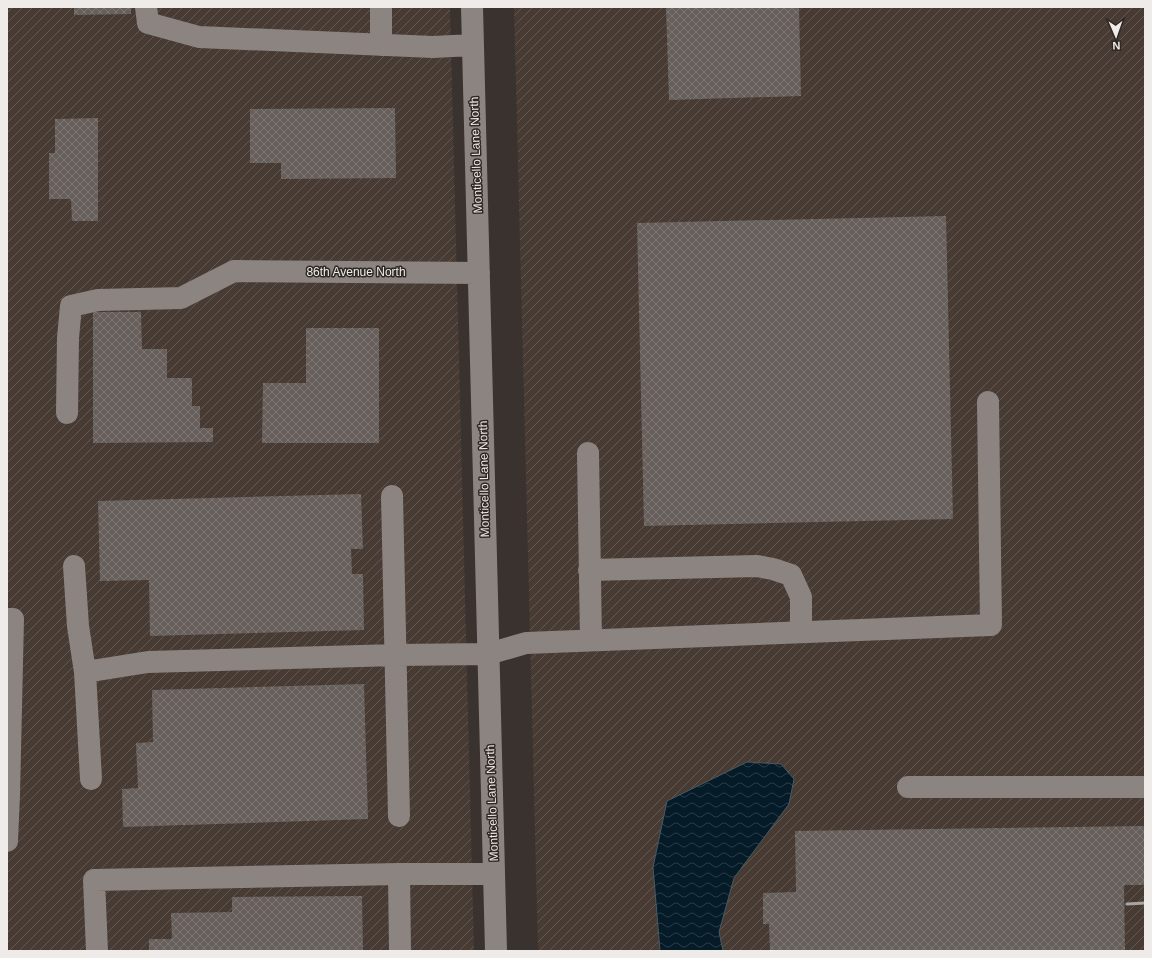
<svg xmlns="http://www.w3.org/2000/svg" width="1152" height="958" font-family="Helvetica,sans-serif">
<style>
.industrial{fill:url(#industrial-furrows)}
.water{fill:url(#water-waves);stroke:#4b5962}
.building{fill:url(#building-cross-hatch)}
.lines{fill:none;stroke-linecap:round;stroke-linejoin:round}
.minor{stroke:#8c8480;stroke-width:22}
.rail{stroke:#aaa5a2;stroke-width:3}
.labels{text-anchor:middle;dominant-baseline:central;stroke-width:3;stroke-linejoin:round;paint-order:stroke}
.street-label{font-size:12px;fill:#efebe8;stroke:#2f2825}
</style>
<defs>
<pattern id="industrial-furrows" width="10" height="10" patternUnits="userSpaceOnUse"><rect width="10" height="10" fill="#473b34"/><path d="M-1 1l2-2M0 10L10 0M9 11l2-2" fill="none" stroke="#625851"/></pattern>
<pattern id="water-waves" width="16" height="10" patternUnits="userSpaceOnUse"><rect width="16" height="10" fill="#051b28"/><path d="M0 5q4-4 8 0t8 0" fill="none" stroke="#2a3c47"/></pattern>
<pattern id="building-cross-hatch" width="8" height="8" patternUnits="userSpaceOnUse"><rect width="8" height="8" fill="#675f5b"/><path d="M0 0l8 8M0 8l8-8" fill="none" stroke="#7d7673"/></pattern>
</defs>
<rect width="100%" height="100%" fill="#39322e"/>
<path class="industrial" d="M7,7H450L474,951H7Z
M514,7H1145V951H538Z"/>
<path class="water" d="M747,762L781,764L794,779L789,804L734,878L719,932L723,951H660L653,867L667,801Z"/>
<path class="building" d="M74,7H131V14L74,15Z
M666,7H799L801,96L669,100Z
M395,108L396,178L281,179V163H250V109Z
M98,118V221H72L71,199H49V153H55V119Z
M946,216L953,519L644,526L637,223Z
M93,312H141L142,349H167V378H192V406H200V428H213V442L93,443Z
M306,328H379V443H262L263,383H306Z
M361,494L363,549H351L352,574H363L364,630L150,636L149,580L100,581L98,501Z
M364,684L368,819L123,827L122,789L138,788L136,743L153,742L152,690Z
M1145,826V885H1124L1125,951H770L769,924H763V893L796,892L795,831Z
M362,896L363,951H149V939H172L171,913L232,912V897Z"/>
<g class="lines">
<path class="minor" d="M146,7L148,23L199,37L433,47L473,45
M381,7V45
M472,7L496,951
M67,413L68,338L71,306L98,300L181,298L234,271L479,273
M588,453L591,640
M392,496L399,816
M74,566L78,626L85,672L148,662L396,655L488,654L526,643L991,625L988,402
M589,570L757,566L773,569L791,575L801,597V632
M7,619H13L9,795L7,841
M85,672L91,779
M908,787H1145
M97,951L94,880L399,874
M400,951L399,874H494"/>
<path class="rail" d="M1127,904L1145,903"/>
</g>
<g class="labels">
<g class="street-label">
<text transform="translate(476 155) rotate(-92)">Monticello Lane North</text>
<text x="356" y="272">86th Avenue North</text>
<text transform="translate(484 479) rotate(-91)">Monticello Lane North</text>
<text transform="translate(492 803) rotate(-92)">Monticello Lane North</text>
</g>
</g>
<rect width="1152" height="958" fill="none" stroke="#efebe8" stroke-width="16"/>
<g transform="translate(1116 36) rotate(178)" stroke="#2f2825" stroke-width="3" paint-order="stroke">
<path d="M0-3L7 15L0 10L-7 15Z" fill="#efebe8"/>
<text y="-6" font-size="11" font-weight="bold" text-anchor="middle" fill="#efebe8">N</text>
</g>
</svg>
